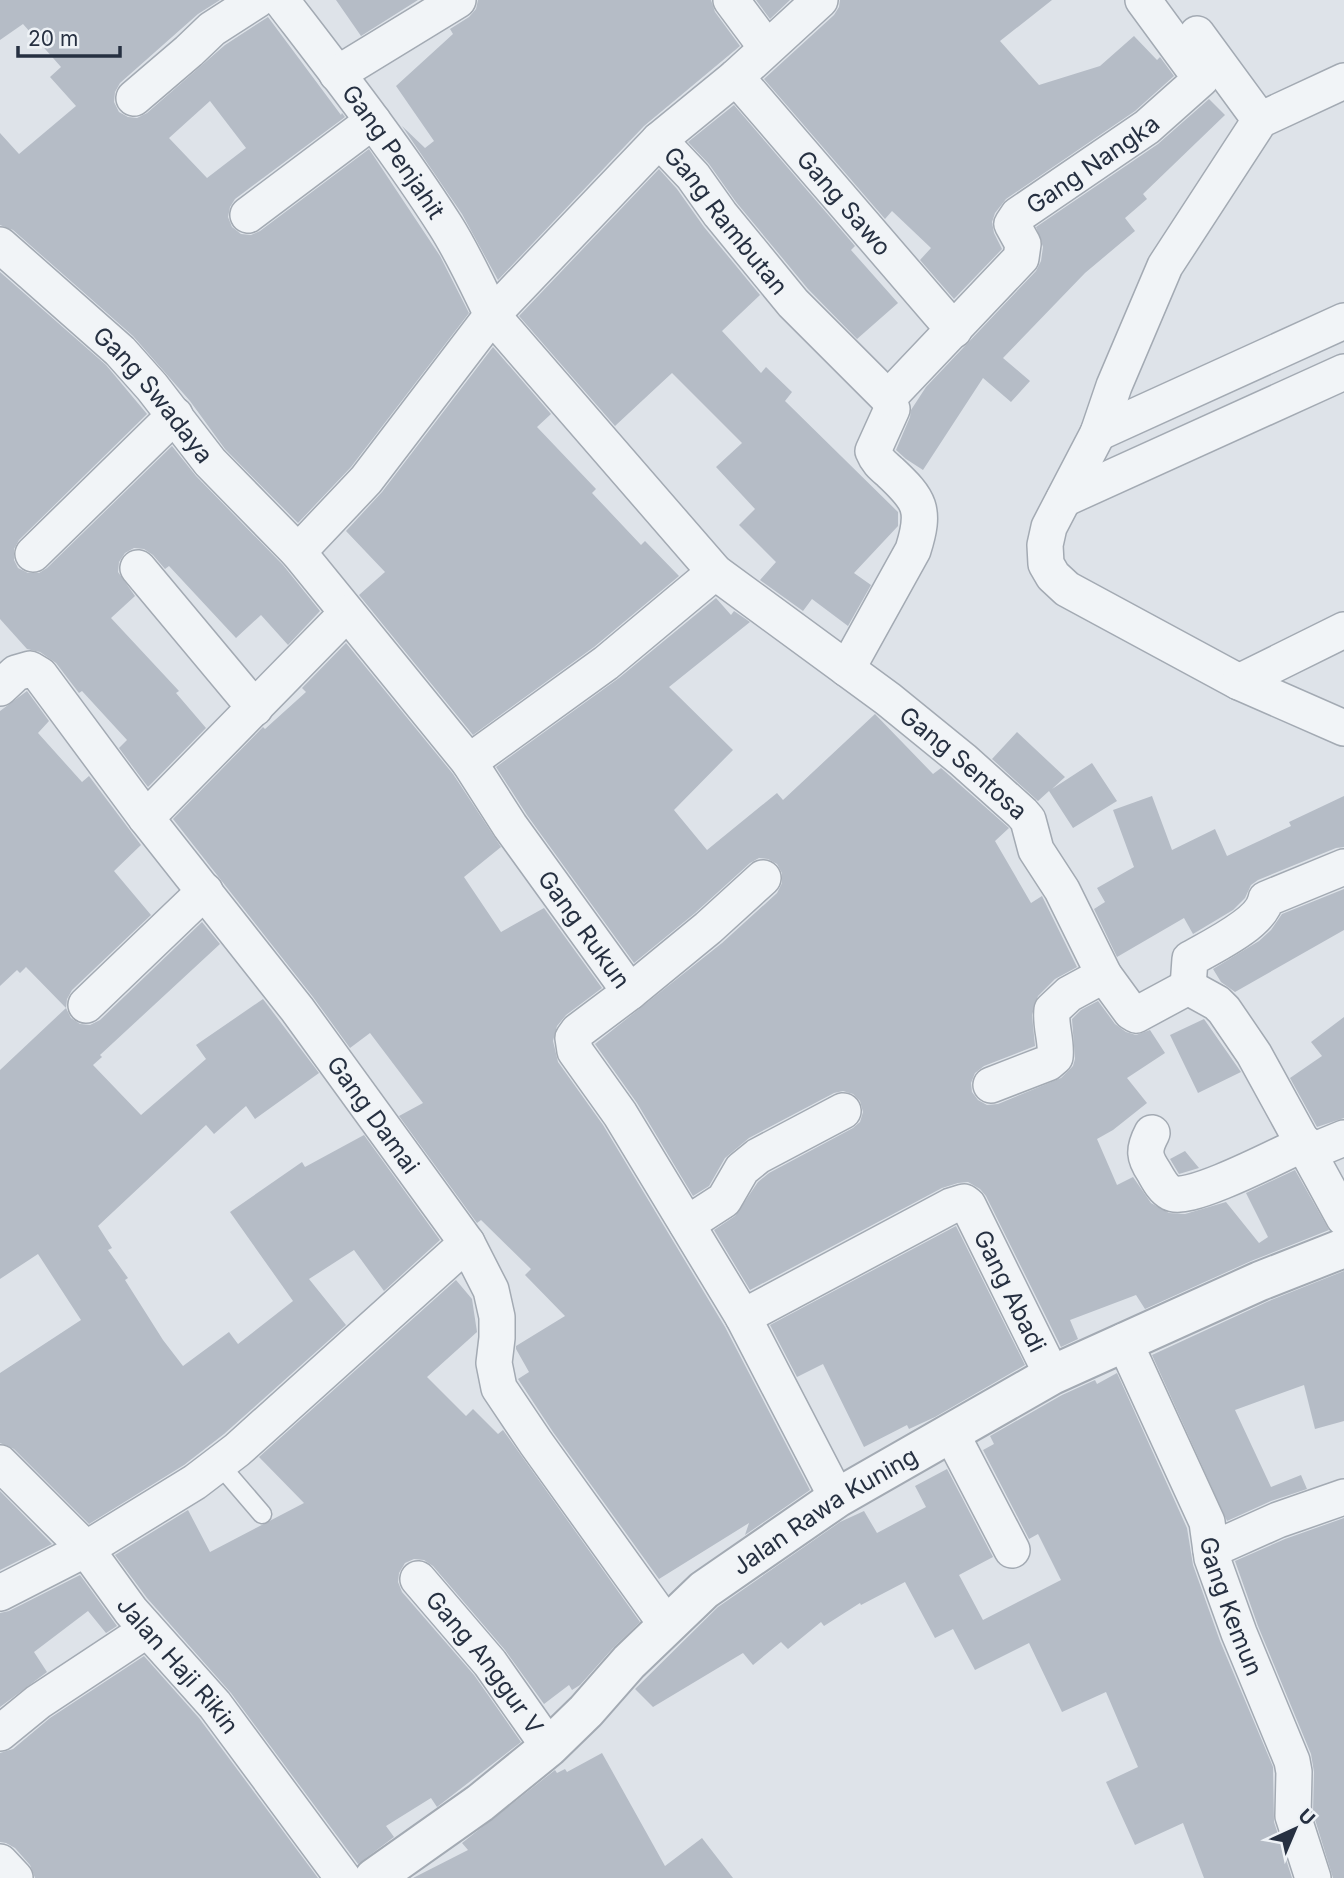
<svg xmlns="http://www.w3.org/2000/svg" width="1344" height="1878" font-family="Inter,sans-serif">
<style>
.building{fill:#b5bcc6;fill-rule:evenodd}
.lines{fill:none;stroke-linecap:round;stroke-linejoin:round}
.service-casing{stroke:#a3aab3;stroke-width:21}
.minor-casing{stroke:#a3aab3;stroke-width:38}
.tertiary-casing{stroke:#a3aab3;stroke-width:42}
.service{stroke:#f1f4f7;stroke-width:18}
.minor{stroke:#f1f4f7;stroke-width:35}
.tertiary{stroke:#f1f4f7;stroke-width:38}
.labels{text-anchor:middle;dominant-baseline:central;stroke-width:5;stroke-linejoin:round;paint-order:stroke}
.street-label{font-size:24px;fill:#263041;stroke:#eef2f6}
</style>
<rect width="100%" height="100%" fill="#dee3e9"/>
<path class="building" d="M0,0H220L198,14L120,83L115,92L114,102L119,112L128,117L137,118L147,113L225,45L268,17L341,115L342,113L345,117L235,199L230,207L228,217L232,227L241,234L251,235L260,231L369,149L440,256L469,313L351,467L298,523L225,449L190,401L133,336L13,230L0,225V133L19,154L76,106L50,77L61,67L23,24L0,40ZM210,101L246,148L207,178L169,138Z
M336,0H418L361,36Z
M478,0H711L715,12L740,46L644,126L498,280L462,214L402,126L425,148L434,141L396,86L453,34L450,29L469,17L476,9Z
M756,0H790L770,19Z
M840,0H1052L1000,41L1039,85L1100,66L1134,36L1157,60L1160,57L1174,76L1135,111L1006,199L995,213L992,222L994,233L1002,249L954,299L920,260L931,248L892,211L885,219L764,79L834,15L839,7Z
M1209,99L1225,115L1143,194L1147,199L1125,218L1135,231L1085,273L1003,358L1030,381L1011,402L983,378L923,470L906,459L896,450L910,417L911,410L926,387L1036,271L1041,261L1043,247L1036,227L1158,144Z
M734,105L855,246L851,250L898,303L857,339L808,289L736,202L709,164L688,142Z
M659,169L677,189L704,227L760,295L722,331L761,373L766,367L792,392L785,401L898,512V526L854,573L871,585L848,626L812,599L803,611L760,580L776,562L739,525L755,509L716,467L742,443L672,373L615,426L519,316Z
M0,272L106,365L147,414L19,540L14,549V560L18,568L28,573H39L47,568L172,446L196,476L283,565L320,611L288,645L261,615L236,638L169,566L165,569L153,555L144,549L134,548L125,553L119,562L118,572L135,596L111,618L179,691L176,693L206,728L148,787L119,748L127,740L82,691L79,693L56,663L40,652L27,649L0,619Z
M493,347L551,414L537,427L596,489L592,493L641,545L645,541L679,576L594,647L473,735L359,595L385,572L346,531L382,492Z
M716,598L731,615L734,611L750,622L669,687L733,750L674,810L707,850L777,793L783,800L875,714L933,774L941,768L1009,828L995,841L1031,903L1042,896L1077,967L1055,979L1038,996L1032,1015L1035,1046L984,1066L975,1073L971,1083L972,1092L978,1100L987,1105L998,1104L1061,1078L1073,1066L1075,1059L1072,1019L1081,1010L1098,1001L1115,1024L1126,1032L1136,1035L1150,1030L1165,1053L1127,1078L1147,1103L1113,1130L1097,1139L1117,1185L1133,1177L1151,1203L1169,1213L1185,1214L1226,1202L1259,1243L1268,1237L1246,1193L1295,1170L1329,1230L1251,1261L1145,1309L1136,1295L1070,1320L1078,1339L1061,1347L986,1196L980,1189L968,1182L958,1183L942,1188L750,1290L714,1230L735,1216L758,1182L769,1173L853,1128L860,1122L863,1112L860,1101L853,1094L843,1091L834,1093L749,1138L725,1158L709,1186L693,1196L637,1103L595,1044L722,943L777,893L782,883V873L777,864L768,859L759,858L750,863L695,913L634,963L527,815L496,767L619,678Z
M346,643L453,774L501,847L464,877L501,932L544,908L602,988L566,1015L557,1026L553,1041L558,1062L603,1125L725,1327L810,1490L745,1535L749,1523L659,1579L553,1432L518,1379L529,1372L516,1349V1346L565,1316L525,1275L531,1269L481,1220L477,1223L399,1116L423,1103L370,1033L350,1048L313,997L173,819L263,727L265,729L306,692L302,688Z
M27,691L49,721L38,733L82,782L89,776L141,845L114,871L151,915L72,990L67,999L66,1008L26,967L20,973L17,970L0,986V711Z
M1017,732L1065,777L1052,789L1092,763L1117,801L1073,828L1049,791L1038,801L992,759Z
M1152,796L1172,850L1215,829L1227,856L1291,826L1289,822L1344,796V847L1336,848L1258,880L1251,885L1245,898L1233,910L1193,934L1184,918L1117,957L1094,909L1105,902L1097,888L1134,867L1113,810Z
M1344,889V930L1235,992L1221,982L1213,969L1259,941L1271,930L1282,914Z
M202,922L220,944L100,1055L102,1057L93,1065L141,1115L206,1059L196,1045L263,999L319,1073L255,1119L246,1106L214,1134L206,1125L98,1226L112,1248L108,1250L128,1278L125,1280L163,1340L183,1366L229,1332L238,1344L293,1301L230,1212L302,1162L305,1167L364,1135L440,1240L384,1291L354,1250L309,1279L346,1325L224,1434L184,1465L89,1524L14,1449L0,1443V1373L81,1320L38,1254L0,1279V1070L66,1008L71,1018L80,1024L90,1025L100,1020Z
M1344,1017V1118L1317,1127L1290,1078L1322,1056L1311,1042Z
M1204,1019L1241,1072L1198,1093L1170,1035Z
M1185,1151L1199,1168L1179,1174L1170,1159Z
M956,1226L1025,1365L935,1417L909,1429L907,1425L864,1447L823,1364L797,1377L770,1325Z
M1344,1271V1421L1315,1429L1304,1385L1235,1410L1271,1487L1301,1475L1307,1489L1271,1501L1227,1521L1152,1355L1269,1301Z
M456,1280L472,1299L477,1332L427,1377L466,1416L473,1409L498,1434L503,1430L640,1622L613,1648L580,1685L572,1690L569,1685L544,1704L505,1650L433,1566L424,1560L414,1559L405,1563L399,1573L398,1582L402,1592L474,1675L521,1742L437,1807L431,1798L386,1826L394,1837L358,1864L231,1693L147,1598L115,1555L188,1510L210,1552L304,1503L259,1457Z
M1117,1373L1187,1528L1193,1565L1220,1641L1273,1767L1274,1822L1292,1878H1204L1183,1823L1135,1845L1106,1782L1138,1767L1106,1692L1062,1712L1029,1643L975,1670L953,1629L935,1638L905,1582L861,1605L860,1603L824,1626L821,1622L788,1649L781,1642L753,1665L743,1653L653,1707L635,1689L718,1607L840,1522L864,1511L877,1533L926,1507L915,1486L947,1469L993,1557L959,1575L983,1620L1061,1580L1038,1534L1029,1539L983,1450L994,1444L990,1436L1062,1395L1095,1380L1097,1384Z
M0,1491L52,1544L0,1570Z
M1344,1518V1878H1333L1313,1813L1314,1772L1311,1754L1258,1626L1235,1561L1285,1539Z
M80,1575L117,1626L106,1633L88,1611L34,1652L47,1672L0,1707V1613L9,1611Z
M144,1656L199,1718L318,1878H35L30,1865L15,1848L6,1843L0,1842V1753L13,1749L50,1718Z
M602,1753L665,1866L702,1838L733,1878H413L468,1850L462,1843L555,1770L557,1773L565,1769L567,1772Z"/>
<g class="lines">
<defs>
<path id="service" d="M219,1464L262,1514"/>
<g id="minor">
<path id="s1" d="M281,0C337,73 395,147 445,225C463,253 477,284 492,315L715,572L888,699L963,760L1022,813L1028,820L1036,850L1062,890L1104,975L1131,1012L1136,1015L1188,987L1217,1003L1224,1010L1254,1054L1344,1218"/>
<path d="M731,0L766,47"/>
<path d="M1197,34L1260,120"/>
<path d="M337,74L458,0"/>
<path id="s2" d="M736,77L954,330"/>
<path d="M1344,81L1260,120L1165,266L1114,386L1098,433L1049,527L1045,545L1046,564L1053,576L1067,589L1239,682L1344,728"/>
<path d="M134,98L189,51L212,29L257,0"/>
<path id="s3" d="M659,140L693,176L720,214L793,303L888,398L892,409L873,451C877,461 882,465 890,472C920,500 926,509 913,550L847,669"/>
<path d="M248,215L373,121"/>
<path id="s4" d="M0,245L120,351L152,387L210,462L298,552L469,762L510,826L630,992L578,1031L573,1038L575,1051L620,1114L743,1317L837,1498"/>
<path id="s5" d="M888,398L1021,258L1023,244L1012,224L1018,215L1147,127L1201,79L1143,0"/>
<path d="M1098,433L1344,321"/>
<path d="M1064,499L1344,372"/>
<path d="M298,552L366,480L492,315L659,140L736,77L820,0"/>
<path d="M33,554L175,415"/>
<path d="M138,568L255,708"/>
<path d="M1239,682L1344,630"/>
<path id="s6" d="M0,688L16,673L30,669L40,675L146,818L297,1009L467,1243L491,1290L497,1317V1338L494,1363L499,1388L536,1443L666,1624"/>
<path d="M469,762L606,663L715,572"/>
<path d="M146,818L347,613"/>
<path d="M1188,987L1190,959C1211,947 1262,923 1266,899L1344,867"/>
<path d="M630,992L708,928L763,878"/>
<path d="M86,1005L205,891"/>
<path d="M991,1085L1048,1063L1055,1057C1057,1041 1050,1026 1052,1010L1069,994L1104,975"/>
<path d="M1152,1133C1143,1150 1144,1157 1154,1172C1158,1179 1163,1189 1171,1193C1188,1203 1283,1153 1305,1143"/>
<path d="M1310,1152L1344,1138"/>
<path d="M687,1224L724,1200L742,1169L758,1156L843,1111"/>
<path id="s7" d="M743,1317L951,1206L964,1202L968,1205L1052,1375"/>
<path id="s8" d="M1124,1341L1207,1522L1212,1558L1239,1633L1292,1761L1294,1772L1293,1816L1313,1878"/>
<path d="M951,1433L1012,1550"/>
<path id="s9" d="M0,1463L86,1549L131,1611L215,1705L343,1878"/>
<path d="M1211,1550L1278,1520L1344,1497"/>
<path id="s10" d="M418,1579L490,1663L549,1747"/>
<path d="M0,1593L86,1549L195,1482L237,1450L467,1243"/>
<path d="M0,1733L38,1702L147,1630"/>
<path d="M0,1862L15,1878"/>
</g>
<g id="tertiary">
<path id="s11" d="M374,1878L480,1803L549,1747L586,1711L629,1662L704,1590L837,1498L1052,1375L1260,1281L1344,1248"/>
</g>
</defs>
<use href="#service" class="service-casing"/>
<use href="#minor" class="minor-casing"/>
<use href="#tertiary" class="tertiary-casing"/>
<use href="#service" class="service"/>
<use href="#minor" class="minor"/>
<use href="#tertiary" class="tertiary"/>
</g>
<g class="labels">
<g class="street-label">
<text stroke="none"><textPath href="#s1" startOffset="189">Gang Penjahit</textPath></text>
<text stroke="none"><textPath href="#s5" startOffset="331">Gang Nangka</textPath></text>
<text stroke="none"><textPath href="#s2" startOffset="166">Gang Sawo</textPath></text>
<text stroke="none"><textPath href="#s3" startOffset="105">Gang Rambutan</textPath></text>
<text stroke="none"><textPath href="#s4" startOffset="215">Gang Swadaya</textPath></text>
<text stroke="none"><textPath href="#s1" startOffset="1034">Gang Sentosa</textPath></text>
<text stroke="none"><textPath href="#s4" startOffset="903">Gang Rukun</textPath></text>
<text stroke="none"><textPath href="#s6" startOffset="600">Gang Damai</textPath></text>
<text stroke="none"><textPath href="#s7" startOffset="350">Gang Abadi</textPath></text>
<text stroke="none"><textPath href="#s11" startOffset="584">Jalan Rawa Kuning</textPath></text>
<text stroke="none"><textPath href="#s8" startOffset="287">Gang Kemun</textPath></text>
<text stroke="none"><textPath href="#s10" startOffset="107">Gang Anggur V</textPath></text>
<text stroke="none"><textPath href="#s9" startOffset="270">Jalan Haji Rikin</textPath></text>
</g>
</g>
<g transform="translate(1295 1829) rotate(44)" stroke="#eef2f6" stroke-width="5" paint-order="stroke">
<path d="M0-5L12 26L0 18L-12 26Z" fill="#263041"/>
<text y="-10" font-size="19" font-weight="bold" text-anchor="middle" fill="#263041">U</text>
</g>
<path d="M18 46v10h102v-10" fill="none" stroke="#263041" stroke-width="3.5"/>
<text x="28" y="46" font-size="21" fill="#263041" stroke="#eef2f6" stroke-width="5" paint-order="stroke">20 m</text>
</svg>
